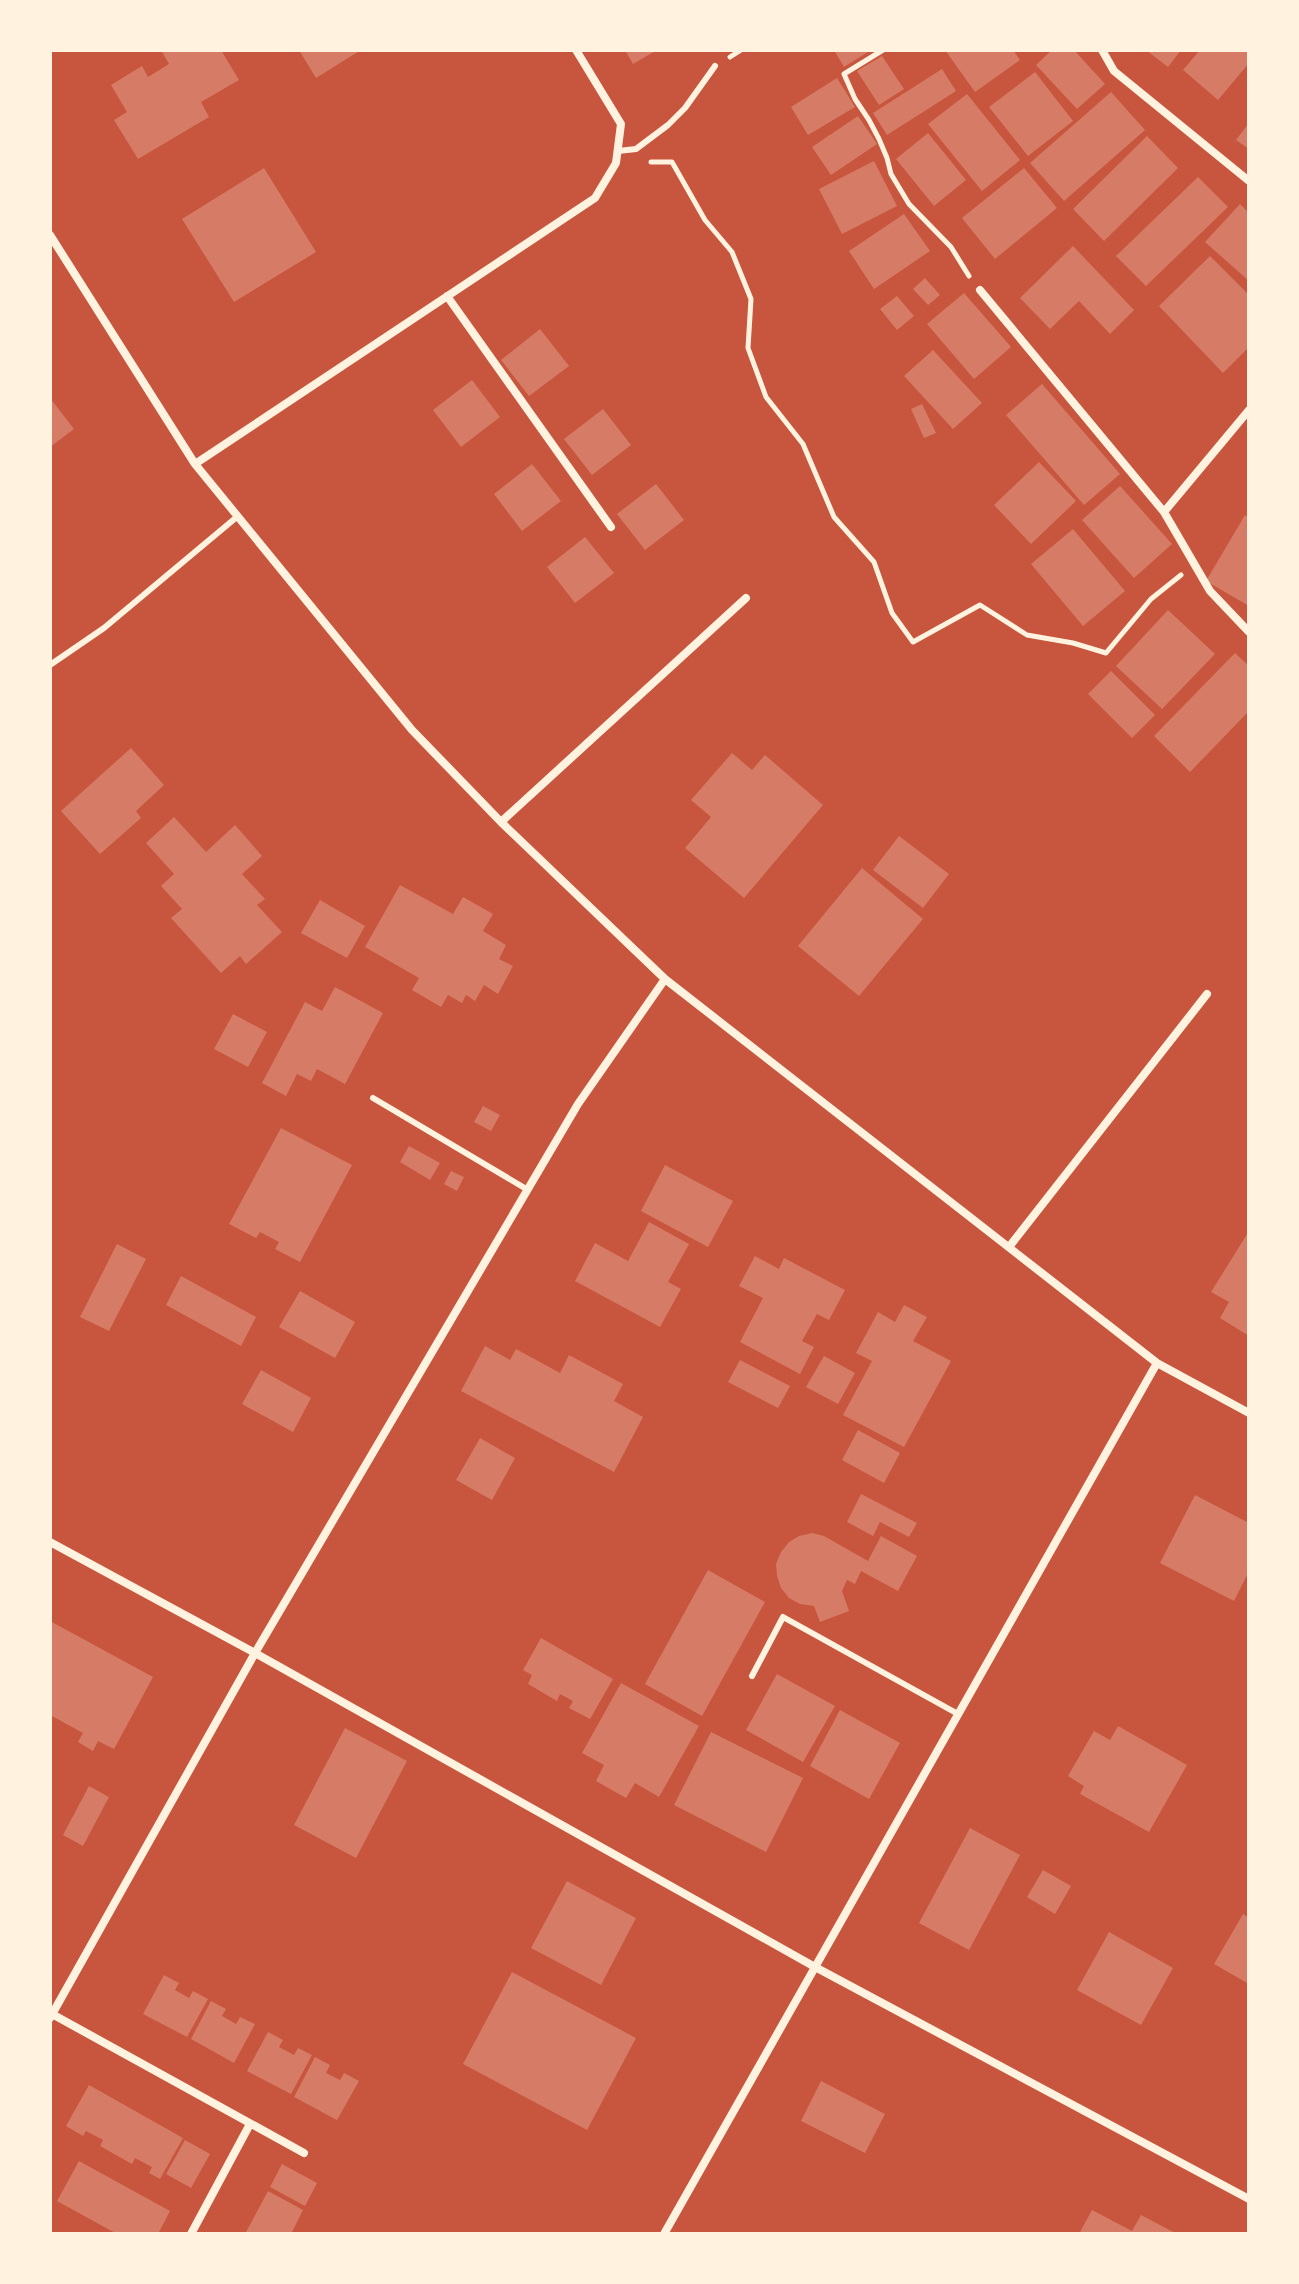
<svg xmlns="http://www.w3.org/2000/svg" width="1299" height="2284" font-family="Lora,serif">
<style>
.building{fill:#d67c66}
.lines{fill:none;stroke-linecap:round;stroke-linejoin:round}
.path{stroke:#fff3e0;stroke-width:5}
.service{stroke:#fff3e0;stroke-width:6}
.minor{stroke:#fff3e0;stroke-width:8}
</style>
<rect width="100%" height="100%" fill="#c8553d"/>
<path class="building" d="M161,50H221L239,80L201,102L209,117L138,159L114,120L127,112L111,85L142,66L148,77L169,64Z
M299,50H361L316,78Z
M625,50H657L633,64Z
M834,50H871L844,67Z
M945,50H1013L1020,60L975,92Z
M1052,50H1074L1105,84L1077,109L1036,65Z
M1146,50H1181L1168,67Z
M1200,50H1249V63L1218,100L1183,70Z
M882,56L904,89L879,105L857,71Z
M942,69L956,91L887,135L873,113Z
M1035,72L1073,121L1028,156L989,107Z
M837,78L855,107L808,135L791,107Z
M1111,92L1145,130L1064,201L1030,163Z
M967,94L1020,160L982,191L928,124Z
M858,116L877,144L831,175L812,147Z
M1249,123V149L1236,140Z
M928,133L966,180L934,206L896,159Z
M1147,136L1178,168L1104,241L1073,209Z
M874,161L897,206L842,234L819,189Z
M264,168L316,252L234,302L182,219Z
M1024,168L1057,208L995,259L962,218Z
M1198,177L1228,207L1146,286L1116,256Z
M1240,204L1249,213V281L1205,242Z
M904,214L930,251L874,289L849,251Z
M1073,246L1134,310L1110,334L1079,301L1050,329L1020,298Z
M1210,256L1249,295V347L1223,373L1159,306Z
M925,278L940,295L928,305L913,289Z
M964,293L1011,347L974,379L927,324Z
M897,296L914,316L897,330L880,309Z
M540,329L569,366L529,396L501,360Z
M933,350L982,403L953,429L904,376Z
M472,380L500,417L461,447L433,410Z
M1042,384L1120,474L1084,505L1006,415Z
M50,398L74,429L50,447Z
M922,404L936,433L924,438L911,409Z
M603,409L631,445L592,475L564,439Z
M1039,462L1076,501L1031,544L994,505Z
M532,464L561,501L522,531L494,494Z
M656,484L684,520L645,550L617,514Z
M1120,486L1172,544L1134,578L1082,520Z
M1245,515L1249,518V606L1206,581Z
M1073,529L1125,591L1083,626L1031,564Z
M585,537L614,573L575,603L547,567Z
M1168,610L1215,654L1162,709L1116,666Z
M1235,653L1249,666V711L1190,772L1154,736Z
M1111,671L1155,715L1132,738L1088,694Z
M131,748L164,785L136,811L141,818L100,854L61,811Z
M732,753L752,770L765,755L823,805L744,898L685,848L711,817L691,800Z
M174,817L206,852L235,825L262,856L242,874L265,899L257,905L282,932L246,964L240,956L221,973L171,918L182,909L161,886L174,874L146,843Z
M899,836L949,874L923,908L873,870Z
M862,868L923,919L859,996L798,946Z
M400,885L453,914L463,897L493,914L483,931L506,945L499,959L513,966L498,994L484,985L475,1001L466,995L462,1003L448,995L441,1007L412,990L419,978L365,947Z
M320,900L365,926L347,958L301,933Z
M335,987L383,1013L345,1084L317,1069L311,1081L297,1074L286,1096L262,1083L305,1002L322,1011Z
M233,1014L267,1032L248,1067L214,1049Z
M483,1106L500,1115L491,1131L474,1122Z
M281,1128L352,1165L300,1262L275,1249L279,1242L260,1232L256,1238L229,1224Z
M409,1146L440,1163L430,1180L400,1162Z
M665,1165L733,1201L708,1247L641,1211Z
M451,1171L464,1177L457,1191L444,1184Z
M649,1222L689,1244L668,1282L681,1289L660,1327L575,1281L595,1243L628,1261Z
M1249,1231V1336L1220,1318L1229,1302L1211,1292Z
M117,1244L146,1259L109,1331L80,1317Z
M755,1256L779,1269L784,1258L845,1290L829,1320L817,1314L802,1341L814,1347L800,1374L740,1342L763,1298L739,1286Z
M181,1276L256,1317L241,1346L166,1305Z
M300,1291L355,1322L335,1358L279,1327Z
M904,1305L927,1317L913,1341L951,1361L904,1447L843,1415L872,1361L856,1353L878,1312L895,1322Z
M485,1346L510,1360L516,1349L560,1373L569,1355L623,1384L614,1401L643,1417L614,1472L461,1391Z
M824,1356L855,1373L838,1404L806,1387Z
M740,1360L790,1386L778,1408L728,1382Z
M261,1370L311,1398L293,1432L242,1404Z
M858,1430L900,1453L884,1483L842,1460Z
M480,1438L515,1458L492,1500L456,1480Z
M861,1494L917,1523L909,1537L880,1522L873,1536L847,1522Z
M1195,1495L1249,1523V1571L1234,1601L1160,1563Z
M812,1533L824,1536L868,1561L881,1536L917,1556L898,1591L861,1571L855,1584L847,1580L842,1591L849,1611L820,1622L814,1606L800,1604L789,1598L781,1588L777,1576L776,1564L781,1552L789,1542L799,1536Z
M708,1570L765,1602L702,1716L645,1684Z
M50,1621L153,1677L114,1749L98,1741L93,1751L78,1742L83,1733L50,1715Z
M541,1638L613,1679L590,1719L569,1708L573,1701L560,1694L557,1701L528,1684L532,1675L523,1670Z
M777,1674L835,1706L803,1762L746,1730Z
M621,1683L699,1726L659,1797L635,1783L626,1798L596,1781L604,1765L582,1753Z
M840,1710L900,1743L869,1799L810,1766Z
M1118,1726L1187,1765L1149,1832L1080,1794L1084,1786L1068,1776L1094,1731L1110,1740Z
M345,1728L407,1761L356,1858L294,1825Z
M711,1732L803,1778L766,1852L674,1805Z
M89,1786L109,1797L83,1846L63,1835Z
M970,1828L1020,1855L969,1950L919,1923Z
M1043,1870L1071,1886L1055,1914L1027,1897Z
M567,1881L636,1918L601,1985L531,1948Z
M1243,1914L1249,1918V1984L1214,1964Z
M1109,1932L1173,1968L1141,2025L1077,1990Z
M512,1972L636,2038L587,2130L463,2064Z
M164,1975L179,1983L175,1990L189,1998L193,1991L208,1999L187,2037L143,2014Z
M211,2001L226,2009L222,2016L236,2024L240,2017L255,2024L234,2063L191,2039Z
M268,2032L283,2040L279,2047L294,2055L298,2048L312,2055L291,2094L247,2071Z
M315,2057L330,2065L326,2073L340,2080L344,2073L359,2081L337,2120L294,2097Z
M821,2081L885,2114L865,2153L801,2121Z
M89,2085L183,2138L160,2179L149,2173L152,2167L135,2158L132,2164L100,2146L103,2140L86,2131L83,2136L66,2126Z
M185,2140L210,2154L191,2188L166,2174Z
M79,2161L170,2211L158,2234H117L57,2201Z
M282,2164L317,2183L305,2206L270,2187Z
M268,2191L303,2210L291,2234H245Z
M1092,2210L1132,2231L1141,2215L1177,2234H1079Z"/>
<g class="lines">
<path class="path" d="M883,50L844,74L855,99L869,120L879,139L887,158L891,174L909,204L951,247L969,276
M730,57L741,50
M651,162H672L705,220L732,252L751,299L748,348L766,397L803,444L834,517L874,562L892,613L913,642L980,605L1027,635L1073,643L1106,653L1151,599L1181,575"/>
<path class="service" d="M618,151L636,149L668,125L685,108L715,66
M50,665L104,628L238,516
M373,1098L528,1190
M752,1676L783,1617L958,1714"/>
<path class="minor" d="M1102,50L1114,71L1249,181
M50,235L195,464L412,730L501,822L665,979L1157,1363L1249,1413
M980,290L1164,512L1210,591L1249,632
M447,296L611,527
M195,464L595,198L616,163L621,124L576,50
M1164,512L1249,410
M501,822L746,598
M1009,1247L1207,994
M50,1542L255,1653L815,1967L1249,2199
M52,2014L304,2153
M50,2018L255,1653L578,1104L665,979
M191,2234L250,2124
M664,2234L1157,1363"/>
</g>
<rect width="1299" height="2284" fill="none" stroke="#fff3e0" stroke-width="104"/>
</svg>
